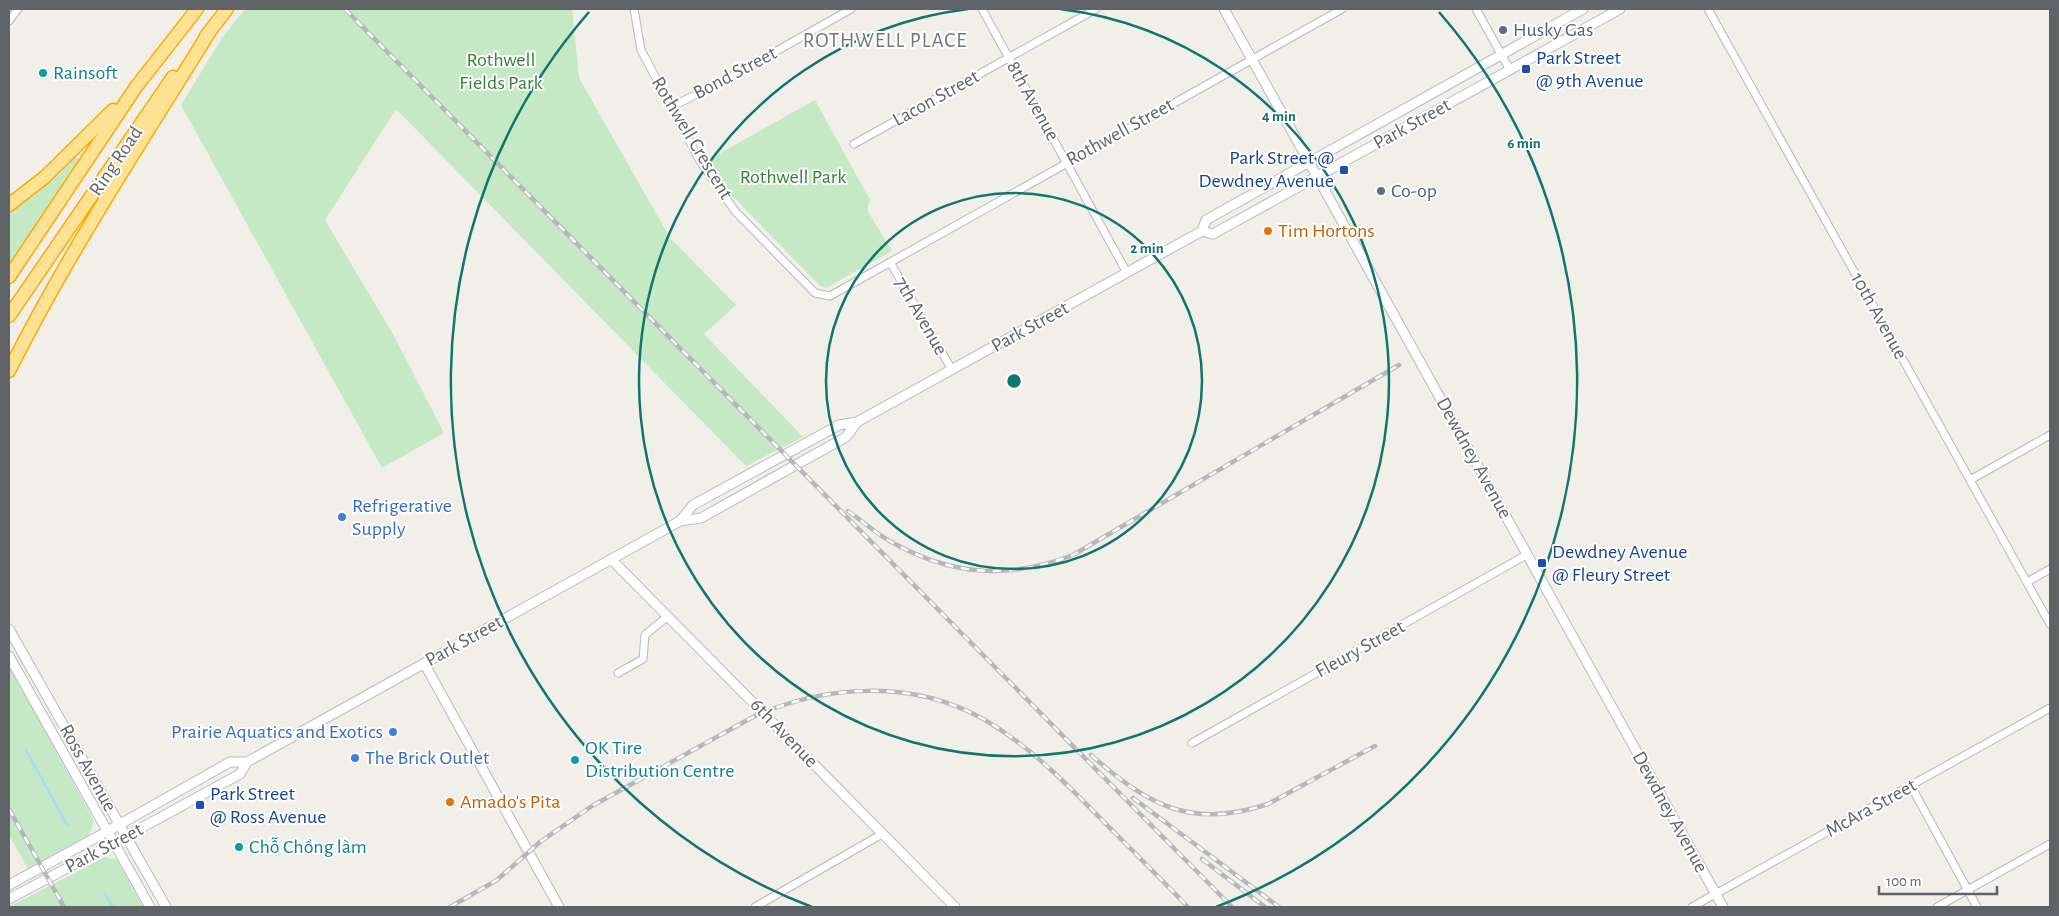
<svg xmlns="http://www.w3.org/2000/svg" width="2059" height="916" font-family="'Alegreya Sans',sans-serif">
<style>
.green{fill:#c5e8c5}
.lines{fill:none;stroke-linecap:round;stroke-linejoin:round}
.stream{stroke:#aadaff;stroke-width:2.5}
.minor-casing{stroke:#b5b8bc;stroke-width:9}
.tertiary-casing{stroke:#b5b8bc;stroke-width:11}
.secondary-casing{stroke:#b6babf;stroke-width:11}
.motorway-casing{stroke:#f9ab00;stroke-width:15}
.minor{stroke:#fff;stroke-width:7}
.tertiary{stroke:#fff;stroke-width:9}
.secondary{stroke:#fff;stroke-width:9}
.motorway{stroke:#fde293;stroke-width:12}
.rail-casing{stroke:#b6b7b8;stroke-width:4.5}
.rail{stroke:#fff;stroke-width:2.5;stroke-dasharray:8;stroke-linecap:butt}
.ring{fill:none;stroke:#0f766e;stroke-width:2.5}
.service-dot{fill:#5c6f8a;stroke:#fff;stroke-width:2}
.transit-dot{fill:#1a4fb4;stroke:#fff;stroke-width:2}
.culture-dot{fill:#0f9aa8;stroke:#fff;stroke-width:2}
.food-dot{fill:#e8710a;stroke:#fff;stroke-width:2}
.shop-dot{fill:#3f7fe0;stroke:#fff;stroke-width:2}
.labels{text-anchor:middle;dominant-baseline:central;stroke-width:4;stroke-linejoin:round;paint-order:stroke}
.service-label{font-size:20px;fill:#4e5e75;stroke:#fff;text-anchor:start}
.transit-label{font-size:20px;fill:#164399;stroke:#fff;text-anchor:start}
.park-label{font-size:20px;fill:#348238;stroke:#fff}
.culture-label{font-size:20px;fill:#0d838f;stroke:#fff;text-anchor:start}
.street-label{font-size:20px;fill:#5f6368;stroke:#fff}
.food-label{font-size:20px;fill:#c56008;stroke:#fff;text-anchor:start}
.shop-label{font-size:20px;fill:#366cbe;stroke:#fff;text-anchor:start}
.neighbourhood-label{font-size:21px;letter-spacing:1px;fill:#70757a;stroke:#fff}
.centre{fill:#0f766e;stroke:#fff;stroke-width:2.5}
.ring-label{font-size:15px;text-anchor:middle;font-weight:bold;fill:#0f766e;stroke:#fff;stroke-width:4;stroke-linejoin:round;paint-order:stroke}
</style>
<rect width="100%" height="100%" fill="#f1efe8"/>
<path class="green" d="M245,9H572L579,78L670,238L736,305L704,334L803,437L746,466L396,109L325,220L394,336L444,433L382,468L181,105L222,38Z
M815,100L870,200L867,210L892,251L826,288L820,286L721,184L708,160Z
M76,156L80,161L9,267V214L59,175Z
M9,664L94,821L89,835L28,869L9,835Z
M105,857L117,860L143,907H9Z"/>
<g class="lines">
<path class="stream" d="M26,750L67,825
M105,894L113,907"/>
<defs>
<path id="minor" d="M634,9L641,50L700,161L735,211L815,293L830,296L1342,9
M982,9L1127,273
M1476,9L1510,70
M1708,9L2050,624
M9,21L18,9
M671,107L725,80L851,9
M854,144L1096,9
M890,262L952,370
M1970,480L2050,435
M2027,582L2050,569
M618,673L643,659L645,635L668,616
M1192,743L1528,554
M1911,786L1977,907
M755,907L882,834
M1692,907L2050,708
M1937,907L2050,844"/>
<path id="tertiary" d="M1224,9L1723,907
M611,559L955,907
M424,663L559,907
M9,885L108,831
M9,899L114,843"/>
<path id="secondary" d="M1202,231L1206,220L1583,9
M680,521L693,505L839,425L857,422L1202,231L1213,234L1620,9
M9,629L166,907
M9,656L150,907
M108,831L230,762H247L680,521L701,518L846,437L857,422
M121,839L240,774L247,762"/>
<path id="motorway" d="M206,36L227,9
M9,205L45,177L113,110
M9,277L136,87L197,9
M9,316L173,77
M9,371C68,253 141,143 210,31"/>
</defs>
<use href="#minor" class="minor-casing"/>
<use href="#tertiary" class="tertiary-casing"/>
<use href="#secondary" class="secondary-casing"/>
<use href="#motorway" class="motorway-casing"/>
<use href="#minor" class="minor"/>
<use href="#tertiary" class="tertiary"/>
<use href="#secondary" class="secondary"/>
<use href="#motorway" class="motorway"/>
<defs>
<path id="rail" d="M345,9L1232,907
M848,511C861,520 874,532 888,540C950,576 1007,580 1073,555L1399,365
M1091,755C1148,805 1191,830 1268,804L1375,746
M1133,798L1279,907
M9,809L64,907
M1202,859L1265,907
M450,907L497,880L540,842L592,806L751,718C824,684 913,679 985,720C1029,746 1065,782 1100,818C1130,848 1159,877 1188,907"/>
</defs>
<use href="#rail" class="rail-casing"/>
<use href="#rail" class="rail"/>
</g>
<g class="ring">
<circle cx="1014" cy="381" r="188"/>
<path d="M1060 9A375 375 0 1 1 968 9"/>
<path d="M812 907A563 563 0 0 1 589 12M1439 12A563 563 0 0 1 1216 907"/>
</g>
<g class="service-dot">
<circle cx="1503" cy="30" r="5"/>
<circle cx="1381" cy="191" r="5"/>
</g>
<g class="transit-dot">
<rect x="1521" y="64" width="10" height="10" rx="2.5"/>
<rect x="1339" y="165" width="10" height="10" rx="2.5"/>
<rect x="1537" y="558" width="10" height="10" rx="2.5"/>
<rect x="195" y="800" width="10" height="10" rx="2.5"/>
</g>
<g class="culture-dot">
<circle cx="43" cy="73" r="5"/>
<circle cx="575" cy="760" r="5"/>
<circle cx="239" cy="847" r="5"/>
</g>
<g class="food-dot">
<circle cx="1268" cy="231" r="5"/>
<circle cx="450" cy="802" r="5"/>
</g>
<g class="shop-dot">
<circle cx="342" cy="517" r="5"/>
<circle cx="393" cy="732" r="5"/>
<circle cx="355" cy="758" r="5"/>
</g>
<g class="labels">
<g class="service-label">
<text x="1513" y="30">Husky Gas</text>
<text x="1391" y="191">Co-op</text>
</g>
<g class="transit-label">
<text x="1536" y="58">Park Street<tspan x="1536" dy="23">@ 9th Avenue</tspan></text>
<text x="1334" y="158" text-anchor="end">Park Street @<tspan x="1334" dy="23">Dewdney Avenue</tspan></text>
<text x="1552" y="552">Dewdney Avenue<tspan x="1552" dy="23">@ Fleury Street</tspan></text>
<text x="210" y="794">Park Street<tspan x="210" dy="23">@ Ross Avenue</tspan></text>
</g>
<g class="park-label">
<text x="501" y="60">Rothwell<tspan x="501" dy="23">Fields Park</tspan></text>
<text x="793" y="177">Rothwell Park</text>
</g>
<g class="culture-label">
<text x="53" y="73">Rainsoft</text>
<text x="585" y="748">OK Tire<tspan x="585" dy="23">Distribution Centre</tspan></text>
<text x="249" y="847">Chỗ Chồng làm</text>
</g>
<g class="street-label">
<text transform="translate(735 73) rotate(-28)">Bond Street</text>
<text transform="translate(936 98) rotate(-29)">Lacon Street</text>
<text transform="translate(1033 101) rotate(61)">8th Avenue</text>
<text transform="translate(1412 124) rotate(-29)">Park Street</text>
<text transform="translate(1120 132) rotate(-29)">Rothwell Street</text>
<text transform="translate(692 138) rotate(59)">Rothwell Crescent</text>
<text transform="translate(116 161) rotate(-56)">Ring Road</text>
<text transform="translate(921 316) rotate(60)">7th Avenue</text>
<text transform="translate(1879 316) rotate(61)">10th Avenue</text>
<text transform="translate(1030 327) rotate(-29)">Park Street</text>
<text transform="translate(1474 458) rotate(61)">Dewdney Avenue</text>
<text transform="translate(464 641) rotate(-29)">Park Street</text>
<text transform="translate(1360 649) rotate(-29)">Fleury Street</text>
<text transform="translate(784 733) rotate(46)">6th Avenue</text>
<text transform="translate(88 768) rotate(61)">Ross Avenue</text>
<text transform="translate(1871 808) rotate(-29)">McAra Street</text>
<text transform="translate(1670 812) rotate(61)">Dewdney Avenue</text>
<text transform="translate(104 848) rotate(-28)">Park Street</text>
</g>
<g class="food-label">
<text x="1278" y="231">Tim Hortons</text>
<text x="460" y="802">Amado's Pita</text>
</g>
<g class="shop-label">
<text x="352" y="506">Refrigerative<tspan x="352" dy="23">Supply</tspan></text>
<text x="383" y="732" text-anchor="end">Prairie Aquatics and Exotics</text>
<text x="365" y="758">The Brick Outlet</text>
</g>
<g class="neighbourhood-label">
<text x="885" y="40">ROTHWELL PLACE</text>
</g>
</g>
<circle cx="1014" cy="381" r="8" class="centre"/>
<g class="ring-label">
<text x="1279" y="121">4 min</text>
<text x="1524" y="148">6 min</text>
<text x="1147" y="253">2 min</text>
</g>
<rect width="2059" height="916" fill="none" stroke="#5f6368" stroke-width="20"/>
<path d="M1879 886v8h118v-8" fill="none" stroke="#5f6368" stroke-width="2.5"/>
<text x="1886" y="886" font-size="15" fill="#5f6368" stroke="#ffffff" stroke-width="4" paint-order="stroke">100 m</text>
</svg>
